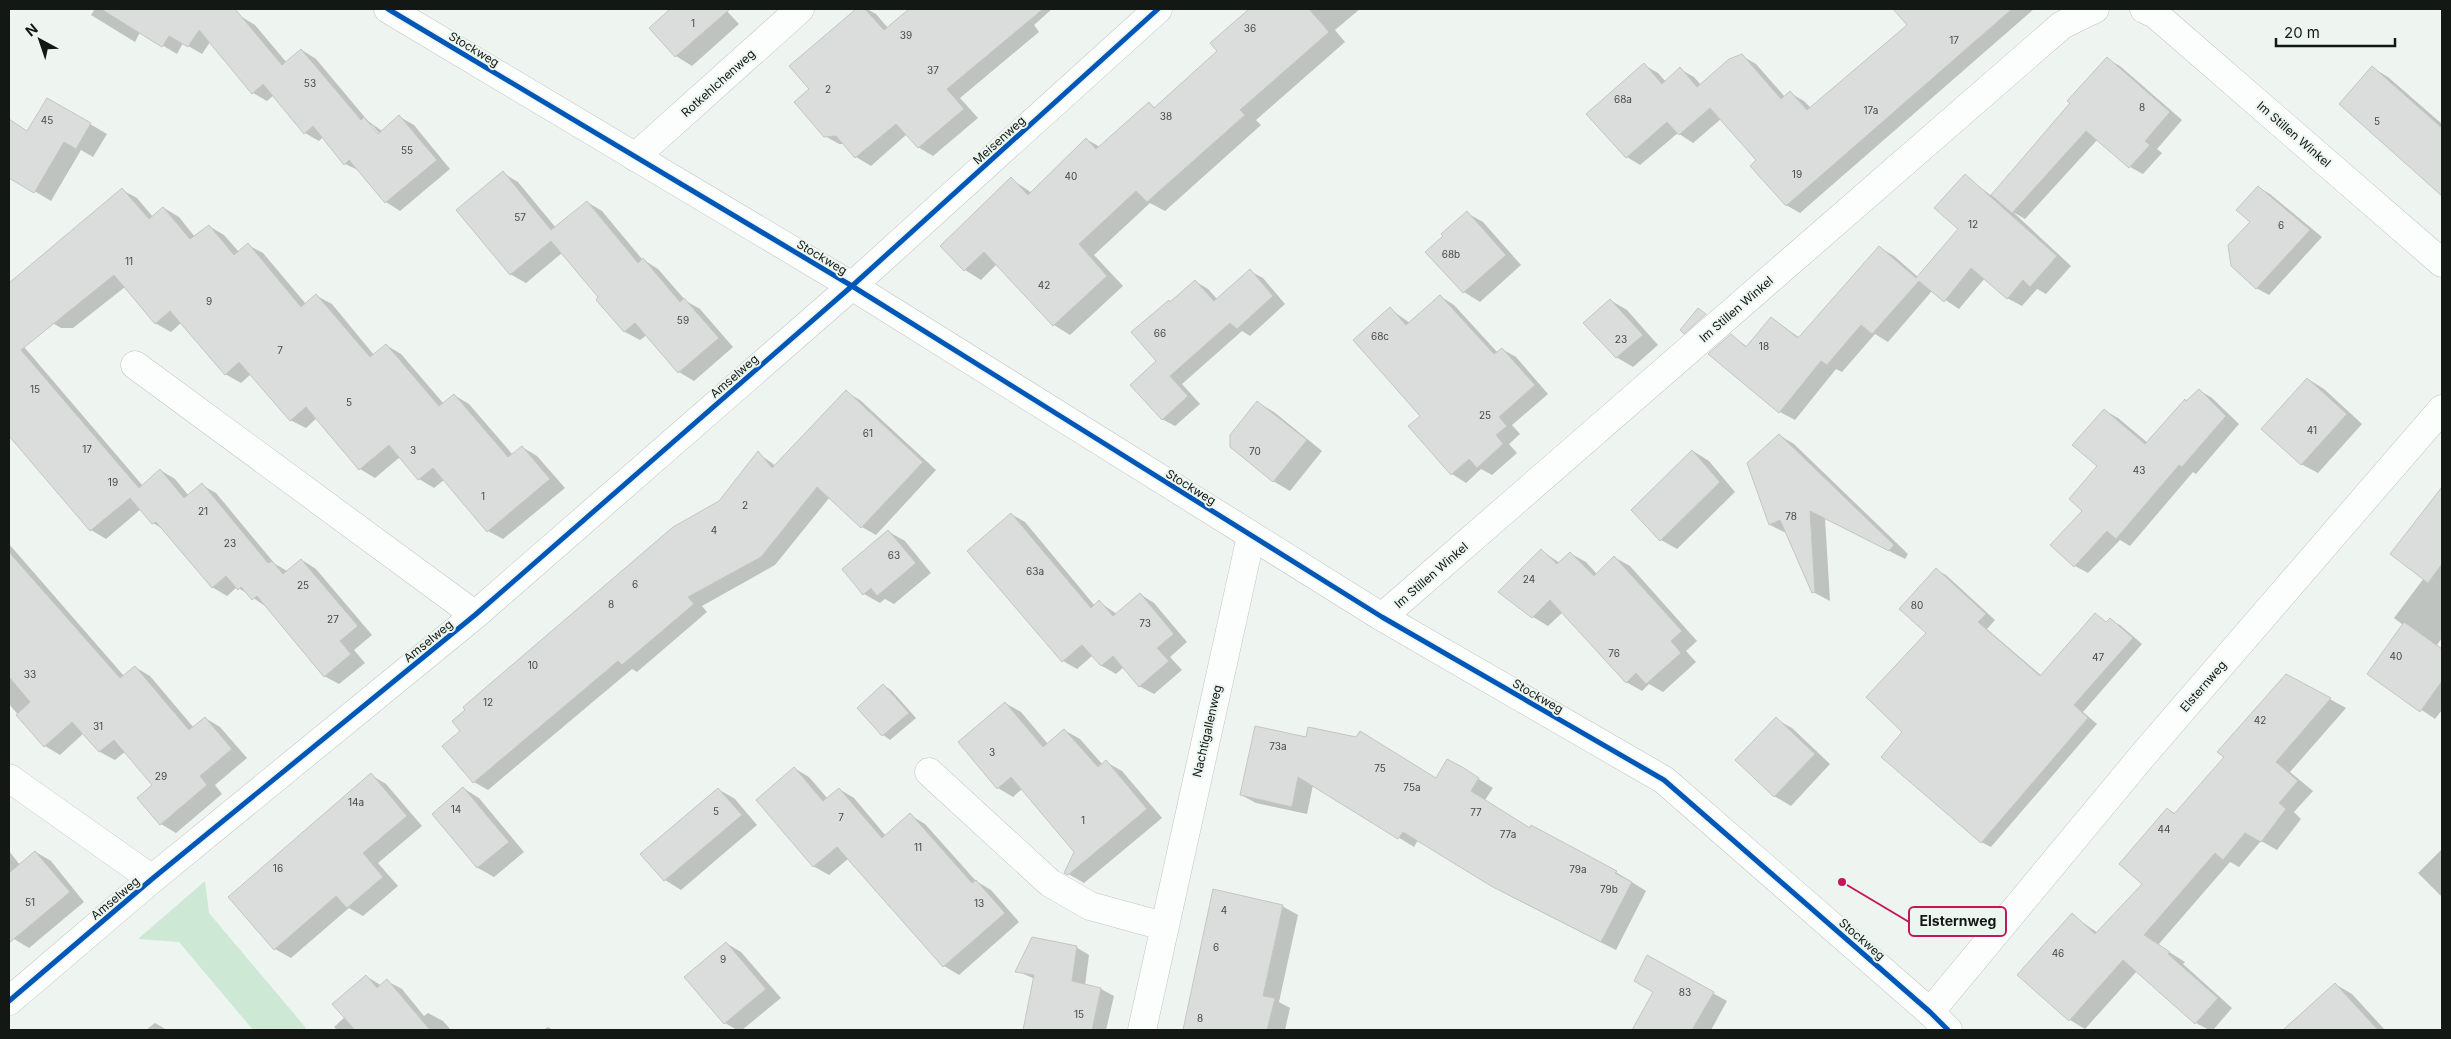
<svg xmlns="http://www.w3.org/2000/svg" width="2451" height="1039" font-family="Inter,sans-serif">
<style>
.green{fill:#cee8d6}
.shadow{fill:#0003;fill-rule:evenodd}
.building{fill:#dbdcdc;stroke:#c4c6c5}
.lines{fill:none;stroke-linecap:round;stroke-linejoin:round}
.minor-casing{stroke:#c0c5c2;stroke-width:29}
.tertiary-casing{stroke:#c0c5c2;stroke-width:29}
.minor{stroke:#fcfdfd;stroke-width:28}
.tertiary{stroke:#fcfdfd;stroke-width:28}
.cycleway-casing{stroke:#ecf6ef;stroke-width:8}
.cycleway{stroke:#0057b8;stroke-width:5}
.labels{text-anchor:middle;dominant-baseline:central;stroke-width:4;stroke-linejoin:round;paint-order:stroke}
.number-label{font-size:10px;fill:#464947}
.street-label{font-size:12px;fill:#141815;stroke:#ecf6ef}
.leader{fill:none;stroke:#c2185b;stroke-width:2}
.callout-dot{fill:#c2185b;stroke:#ecf6ef;stroke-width:2}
.callout{fill:#ecf6ef;stroke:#c2185b;stroke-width:2}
.callout-label{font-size:14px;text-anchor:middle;font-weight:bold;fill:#141815}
</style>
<rect width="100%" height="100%" fill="#eef4f0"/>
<path class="green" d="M205,881L209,913L306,1028L303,1030H253L179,942L138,939Z"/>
<path class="shadow" d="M95,9H229L255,25L287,63L302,50L316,59L368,121L382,131L400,117L414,125L450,169L400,211L386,202L360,171L345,164L323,137L319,141L305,133L274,95L267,101L253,93L210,42L202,54L183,43L177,54L140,32L135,42L91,15ZM369,125H372L383,138L381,139Z
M672,9H725L739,24L692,66L676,56L651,28Z
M857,9H867L876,14L888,28L911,9H1052L1034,25L1039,32L960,98L978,118L933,156L918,147L907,134L871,166L856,157L845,144H839L825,136L811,89L791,66Z
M1251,9H1360L1335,30L1345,42L1256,120L1261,125L1165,211L1150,203L1094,255L1123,286L1070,335L1054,325L997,264L981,280L965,270L1011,179L1032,193L1086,139L1100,147L1149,104L1156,108L1219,51L1212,43Z
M1915,9H2034L1800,213L1786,205L1758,161L1721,119L1693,143L1678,133L1640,165L1627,157L1644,65L1658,73L1666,82L1680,69L1694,77L1701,85L1742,56L1756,64L1785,97L1790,93L1804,101L1811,108L1909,25L1904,19Z
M2107,59L2120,66L2182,120L2157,149L2162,153L2143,174L2130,167L2098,139L2025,219L2013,212L2071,266L2046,294L2037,289L2022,306L2007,298L1985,278L1959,309L1932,291L1888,342L1875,334L1842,372L1836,369L1795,420L1780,412L1710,354L1731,336L1748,347L1771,318L1800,338L1879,247L1894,256L1918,277L1960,229L1965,176L1992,196Z
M2373,68L2388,77L2442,124V194L2341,104Z
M48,99L107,134L93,157L81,150L51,201L9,176V142L18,126L28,132Z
M503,173L518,182L556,228L587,202L602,211L642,259L658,269L686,301L700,309L733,347L694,381L679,372L647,335L640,340L625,332L597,300L600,297L562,253L526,283L510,274Z
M2258,187L2270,194L2322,237L2269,295L2256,288L2251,222Z
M122,190L137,198L153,217L164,208L179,217L195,237L209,226L224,235L239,252L248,245L263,253L306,304L317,296L332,304L374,355L386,345L401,354L444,404L454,395L469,404L513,455L522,447L537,456L565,488L503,539L488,531L444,480L434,488L419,479L400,457L375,478L360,469L317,418L306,428L290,420L251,374L241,383L225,374L182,322L171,332L155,323L125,287L73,328H61L46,319Z
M1467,213L1483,222L1521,265L1480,302L1464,292L1445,236Z
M1250,271L1263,278L1285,304L1250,336L1242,331L1182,384L1200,404L1175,426L1162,419L1158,361L1171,303L1195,281L1208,289L1218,300Z
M1440,296L1454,305L1498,353L1502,349L1516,357L1548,394L1512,425L1520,434L1509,444L1517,453L1492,475L1481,469L1466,483L1452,474L1410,426L1422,416L1390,309L1410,323Z
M1610,300L1627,310L1658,345L1633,367L1616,357Z
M9,335L19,341L143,486L160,470L175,479L189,496L202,485L216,493L275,564L287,571L302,560L316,569L372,635L354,650L365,663L339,684L324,676L268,608L237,587L227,596L212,587L164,530L153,523L141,509L106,539L91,530L9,433Z
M2308,379L2324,389L2362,424L2318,473L2301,464Z
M2199,390L2212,398L2239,424L2196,474L2193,472L2130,546L2120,540L2088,573L2075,566L2084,510L2099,466L2104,410L2118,418L2148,443Z
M846,392L860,400L936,470L876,535L862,527L830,497L775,565L702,606L707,612L637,672L632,669L488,790L474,782L719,502L758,453L776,466Z
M1257,402L1274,412L1322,451L1290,491L1273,481Z
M1779,435L1794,444L1908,554L1905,559L1825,518L1830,601L1813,592L1786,533L1770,525L1748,464Z
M1693,451L1709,461L1735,492L1677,549L1661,540Z
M2442,487V638L2437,645L2442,649V710L2435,719L2369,674L2403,625L2394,618L2424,578L2392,554Z
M1011,514L1025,522L1095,606L1099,602L1117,614L1140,594L1154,603L1187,642L1170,657L1182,670L1154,694L1139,686L1124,667L1116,674L1102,666L1093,655L1077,669L1063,661Z
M889,532L905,541L931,573L894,604L885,599L880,603L864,594Z
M9,544L124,676L135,667L150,676L194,728L205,718L220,727L247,758L215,785L222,794L176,833L161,824L154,785L126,751L115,760L100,752L84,733L60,755L45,746L9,704Z
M1542,551L1560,563L1570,553L1586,562L1597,574L1614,557L1630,566L1697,641L1686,651L1696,662L1663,692L1649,684L1642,691L1626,682L1563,612L1548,626L1533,617Z
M1936,570L1946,575L1995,620L1987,629L2042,676L2095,615L2107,623L2110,620L2120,625L2142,644L2083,712L2097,724L1991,847L1981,842L1903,732L1927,633Z
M2286,675L2346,708L2290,772L2313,791L2294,812L2301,819L2277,850L2261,841L2239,867L2230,862L2158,945L2185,962L2183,964L2232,1008L2213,1030H2209L2196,1023L2137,971L2085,1029L2070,1020L2072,915L2098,933L2143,884L2168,809L2176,814L2226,757Z
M883,685L891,690L916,718L890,740L883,735Z
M1005,703L1021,712L1048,744L1064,730L1080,739L1103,765L1106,762L1122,771L1162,818L1084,883L1065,872L1075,851L1022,789L1013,797L998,788Z
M1776,719L1792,728L1830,764L1791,806L1774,796Z
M1256,728L1436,779L1463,769L1493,788L1485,800L1531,829L1532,827L1616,872L1646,891L1616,950L1508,895L1418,840L1414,847L1313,785L1307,814L1256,803L1241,795Z
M794,768L809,777L828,799L839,789L854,798L886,836L910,815L925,824L976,881L991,890L1019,922L959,975L944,966L849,858L829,875L813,866Z
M371,775L386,784L422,826L378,863L398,886L363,916L349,908L291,958L275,949L229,897Z
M463,788L479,798L524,852L494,877L478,868L433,814Z
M718,789L735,799L757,825L681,890L665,880Z
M2442,849V897L2418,873Z
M9,851L20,865L36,852L51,861L84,902L29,948L14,939L9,933Z
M1214,891L1282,906L1298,915L1279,1002L1290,1008L1285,1030H1184Z
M726,943L741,952L781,998L742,1030H737L725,1023L686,977Z
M1076,947L1089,955L1085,986L1101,989L1114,996L1106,1030H1024L1035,979L1017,971Z
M1648,957L1727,1001L1711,1030H1655L1638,1021L1655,992Z
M366,976L382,986L387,981L402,989L424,1016L428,1013L443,1021L451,1030H337L334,1027L345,1017Z
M2335,984L2352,994L2385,1030H2299L2293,1024Z
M155,1023L167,1030H146Z
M548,1027L553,1030H543Z"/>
<path class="building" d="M101,9H235L282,65L301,49L361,120L364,117L378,134L399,115L437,160L385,203L349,160L344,165L313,126L304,134L263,84L252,94L199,30L188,47L169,36L162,47Z
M670,9H730L675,57L649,28Z
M856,9H865L884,30L909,9H1043L947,89L964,109L918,148L896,124L855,158L836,136L824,137L794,102L809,89L789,66Z
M1249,9H1309L1329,32L1240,110L1245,115L1147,202L1136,191L1079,244L1107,276L1053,326L984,252L964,271L940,246L1011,177L1028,195L1086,138L1096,149L1149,102L1154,108L1217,51L1210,43Z
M1893,9H2012L1786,206L1750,166L1756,160L1710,108L1679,135L1667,122L1626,158L1586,114L1644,63L1662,84L1680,67L1697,87L1729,59L1742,54L1781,99L1790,91L1807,110L1907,25Z
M2107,57L2170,112L2145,141L2150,145L2129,168L2086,131L2012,213L1991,195L2070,103L2067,101Z
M2372,66L2442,128V196L2339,104Z
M47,98L91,123L76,149L64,142L34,193L9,178V119L27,131Z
M503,171L551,230L587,201L638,263L643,258L680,302L684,298L719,338L678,373L635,323L624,332L596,300L598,297L551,241L510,275L456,210Z
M1965,174L2057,256L2030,287L2023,280L2007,299L1971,268L1944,302L1919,281L1872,334L1861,325L1827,365L1821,361L1779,413L1708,354L1731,334L1746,347L1771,317L1798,338L1879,246L1916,278L1958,229L1934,208Z
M2258,186L2310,230L2256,289L2231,266L2228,245L2250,222L2236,210Z
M122,188L149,219L163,207L190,239L209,225L234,255L248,243L301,307L316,294L370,357L386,344L439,406L454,394L508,457L522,446L550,479L487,532L433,468L418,480L389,445L359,470L306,407L290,421L239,362L225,375L170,311L155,324L114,275L21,350L139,488L160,469L184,498L202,483L268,563L272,561L283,574L301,559L358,626L340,641L351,654L324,677L257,596L252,600L241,587L238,590L226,576L212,588L156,522L152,524L130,498L90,531L9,436V283Z
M1467,211L1506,255L1463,293L1425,252L1443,236L1441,234Z
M1250,269L1273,296L1237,329L1230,323L1170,376L1188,396L1162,420L1130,385L1156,361L1131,332L1169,300L1170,302L1195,280L1214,301Z
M1440,295L1494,354L1502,348L1535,385L1499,417L1507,426L1496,435L1503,444L1477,468L1469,459L1451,475L1408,426L1420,416L1353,340L1390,307L1406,325Z
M1610,299L1643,335L1616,358L1583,323Z
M1698,308L1706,314L1684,334L1680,330Z
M2307,378L2347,414L2301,465L2261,429Z
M2199,389L2226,416L2182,467L2179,465L2116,539L2107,531L2074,567L2050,545L2082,511L2069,499L2097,466L2072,445L2104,409L2145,444L2185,399L2186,401Z
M846,390L923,462L861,528L817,487L761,557L688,597L694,604L622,665L618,661L473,783L442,746L460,731L452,721L465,710L463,707L673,527L719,501L758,451L772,468Z
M1257,401L1307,440L1273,482L1230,447V435Z
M1779,434L1894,545L1889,551L1810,511L1815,592L1812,593L1780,520L1769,525L1747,463Z
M1692,450L1720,482L1660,541L1631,510Z
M2442,487V564L2428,583L2390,554Z
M1011,513L1091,608L1099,600L1113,616L1140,593L1174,634L1157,648L1169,661L1139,687L1113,656L1101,666L1082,645L1062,662L967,551Z
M888,530L916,563L877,596L871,588L863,595L842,569Z
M1541,549L1557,564L1570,552L1594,576L1614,556L1682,631L1671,641L1681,653L1646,684L1636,673L1626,683L1550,600L1532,618L1498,592Z
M9,552L120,678L135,666L189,730L205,717L232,749L200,776L207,785L160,825L137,798L152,785L114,740L99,752L72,722L44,747L16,715L30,702L9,677Z
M1936,568L1986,614L1978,622L2040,676L2095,613L2106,622L2110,618L2133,638L2074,705L2088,718L1981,843L1881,757L1902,732L1866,697L1926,633L1899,609Z
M2404,622L2442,649V681L2420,712L2367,674Z
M2286,674L2331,698L2276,762L2298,781L2279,803L2286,809L2261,842L2245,833L2223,860L2215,853L2144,935L2170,952L2168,954L2218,998L2195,1024L2123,960L2069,1021L2017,975L2072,913L2095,934L2142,884L2119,864L2167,808L2174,814L2224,757L2217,752Z
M883,684L909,713L882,736L857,708Z
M1005,702L1043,747L1064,729L1098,767L1106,760L1147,809L1068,875L1064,873L1074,852L1011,777L997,789L958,742Z
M1776,717L1815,754L1774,797L1735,760Z
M1255,726L1306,737L1308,727L1356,737L1360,731L1436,778L1447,759L1464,768L1479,778L1471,791L1530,828L1531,825L1617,871L1615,873L1632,882L1601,942L1491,886L1403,832L1398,839L1298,777L1292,807L1240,795Z
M794,767L823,801L839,788L882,838L910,813L972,883L976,880L1005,913L943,967L837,847L813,867L756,800Z
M371,773L407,816L363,853L383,877L347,908L336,896L274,950L228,897Z
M463,787L509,842L477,868L432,814Z
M718,788L742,815L664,881L640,854Z
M35,851L70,892L9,943V873Z
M1213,889L1283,905L1263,996L1275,998L1267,1030H1183Z
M1032,937L1077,946L1072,981L1101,988L1092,1030H1023L1034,975L1015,972Z
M726,942L766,989L724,1024L684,977Z
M1647,955L1714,992L1692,1030H1632L1653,992L1634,981Z
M366,975L377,988L387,979L430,1030H355L332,1004Z
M2335,983L2378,1030H2283Z"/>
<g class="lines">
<defs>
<path id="minor" d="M2144,9L2155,14L2442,263
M635,157L800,9
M135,365L475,615
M1382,617L2062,25L2095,9
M929,772L1050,883L1090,906L1163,926
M9,778L152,879
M9,1001L152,879L475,615L852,286L1158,9
M1930,1012L2144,754L2442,409
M1142,1030L1251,536"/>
<path id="tertiary" d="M388,9L852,286L1382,617L1664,780L1930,1012L1948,1030"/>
</defs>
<use href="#minor" class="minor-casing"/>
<use href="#tertiary" class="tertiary-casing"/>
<use href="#minor" class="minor"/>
<use href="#tertiary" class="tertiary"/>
<defs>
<path id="cycleway" d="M388,9L852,286L1382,617L1664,780L1930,1012L1948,1030
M9,1001L152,879L475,615L852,286L1158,9"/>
</defs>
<use href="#cycleway" class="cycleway-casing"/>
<use href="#cycleway" class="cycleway"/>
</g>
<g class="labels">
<g class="number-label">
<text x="693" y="23">1</text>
<text x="1250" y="28">36</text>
<text x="906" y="35">39</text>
<text x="1954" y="40">17</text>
<text x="933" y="70">37</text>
<text x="310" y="83">53</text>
<text x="828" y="89">2</text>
<text x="1623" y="99">68a</text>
<text x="2142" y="107">8</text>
<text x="1871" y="110">17a</text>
<text x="1166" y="116">38</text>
<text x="47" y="120">45</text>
<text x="2377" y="121">5</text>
<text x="407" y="150">55</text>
<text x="1797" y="174">19</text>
<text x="1071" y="176">40</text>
<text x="520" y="217">57</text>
<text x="1973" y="224">12</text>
<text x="2281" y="225">6</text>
<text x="1451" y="254">68b</text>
<text x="129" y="261">11</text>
<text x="1044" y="285">42</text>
<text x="209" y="301">9</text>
<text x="683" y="320">59</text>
<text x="1160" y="333">66</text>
<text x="1380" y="336">68c</text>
<text x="1621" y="339">23</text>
<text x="1764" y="346">18</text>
<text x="280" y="350">7</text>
<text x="35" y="389">15</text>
<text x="349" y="402">5</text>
<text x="1485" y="415">25</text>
<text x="2312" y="430">41</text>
<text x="868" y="433">61</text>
<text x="87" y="449">17</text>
<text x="413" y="450">3</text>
<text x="1255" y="451">70</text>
<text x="2139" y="470">43</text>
<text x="113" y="482">19</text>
<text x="483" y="496">1</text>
<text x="745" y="505">2</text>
<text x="203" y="511">21</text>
<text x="1791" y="516">78</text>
<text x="714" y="530">4</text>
<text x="230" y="543">23</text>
<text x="894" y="555">63</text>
<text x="1035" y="571">63a</text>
<text x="1529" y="579">24</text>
<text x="635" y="584">6</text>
<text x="303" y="585">25</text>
<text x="611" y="604">8</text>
<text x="1917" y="605">80</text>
<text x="333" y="619">27</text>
<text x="1145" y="623">73</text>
<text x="1614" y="653">76</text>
<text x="2396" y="656">40</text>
<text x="2098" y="657">47</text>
<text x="533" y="665">10</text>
<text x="30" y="674">33</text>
<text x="488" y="702">12</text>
<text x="2260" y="720">42</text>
<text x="98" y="726">31</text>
<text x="1278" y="746">73a</text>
<text x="992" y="752">3</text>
<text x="1380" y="768">75</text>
<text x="161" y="776">29</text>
<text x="1412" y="787">75a</text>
<text x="356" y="802">14a</text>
<text x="456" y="809">14</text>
<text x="716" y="811">5</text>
<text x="1476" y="812">77</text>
<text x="841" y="817">7</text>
<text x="1083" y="820">1</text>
<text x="2164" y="829">44</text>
<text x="1508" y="834">77a</text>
<text x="918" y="847">11</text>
<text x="278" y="868">16</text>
<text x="1578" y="869">79a</text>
<text x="1609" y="889">79b</text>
<text x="30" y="902">51</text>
<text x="979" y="903">13</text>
<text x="1224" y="910">4</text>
<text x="1216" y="947">6</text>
<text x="2058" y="953">46</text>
<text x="723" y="959">9</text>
<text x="1685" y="992">83</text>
<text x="1079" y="1014">15</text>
<text x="1200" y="1018">8</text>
</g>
<g class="street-label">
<text transform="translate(474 49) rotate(31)">Stockweg</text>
<text transform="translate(718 83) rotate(-42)">Rotkehlchenweg</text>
<text transform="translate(2294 134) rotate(41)">Im Stillen Winkel</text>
<text transform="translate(999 140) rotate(-42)">Meisenweg</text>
<text transform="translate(822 257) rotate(31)">Stockweg</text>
<text transform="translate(1736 309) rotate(-41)">Im Stillen Winkel</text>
<text transform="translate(734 376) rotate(-41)">Amselweg</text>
<text transform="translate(1191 487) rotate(32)">Stockweg</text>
<text transform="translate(1431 575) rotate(-41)">Im Stillen Winkel</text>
<text transform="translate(428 641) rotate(-39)">Amselweg</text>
<text transform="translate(2203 686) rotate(-49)">Elsternweg</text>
<text transform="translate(1538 696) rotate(30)">Stockweg</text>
<text transform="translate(1207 731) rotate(-77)">Nachtigallenweg</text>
<text transform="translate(115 898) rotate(-40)">Amselweg</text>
<text transform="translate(1862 939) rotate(41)">Stockweg</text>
</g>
</g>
<path class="leader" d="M1842 882L1909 922"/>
<circle class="callout-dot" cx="1842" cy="882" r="5"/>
<rect class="callout" x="1909" y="907" width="97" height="29" rx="5"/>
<g class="callout-label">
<text x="1958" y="926">Elsternweg</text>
</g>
<rect width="2451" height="1039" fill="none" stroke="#141815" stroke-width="20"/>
<g transform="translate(40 40) rotate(320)" stroke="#ecf6ef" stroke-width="4" paint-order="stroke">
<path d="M0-4L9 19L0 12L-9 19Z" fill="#141815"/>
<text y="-8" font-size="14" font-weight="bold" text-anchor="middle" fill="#141815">N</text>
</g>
<path d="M2276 38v8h119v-8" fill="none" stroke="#141815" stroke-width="2.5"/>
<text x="2284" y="38" font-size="15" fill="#141815" stroke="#ecf6ef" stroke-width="4" paint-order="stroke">20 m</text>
</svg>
